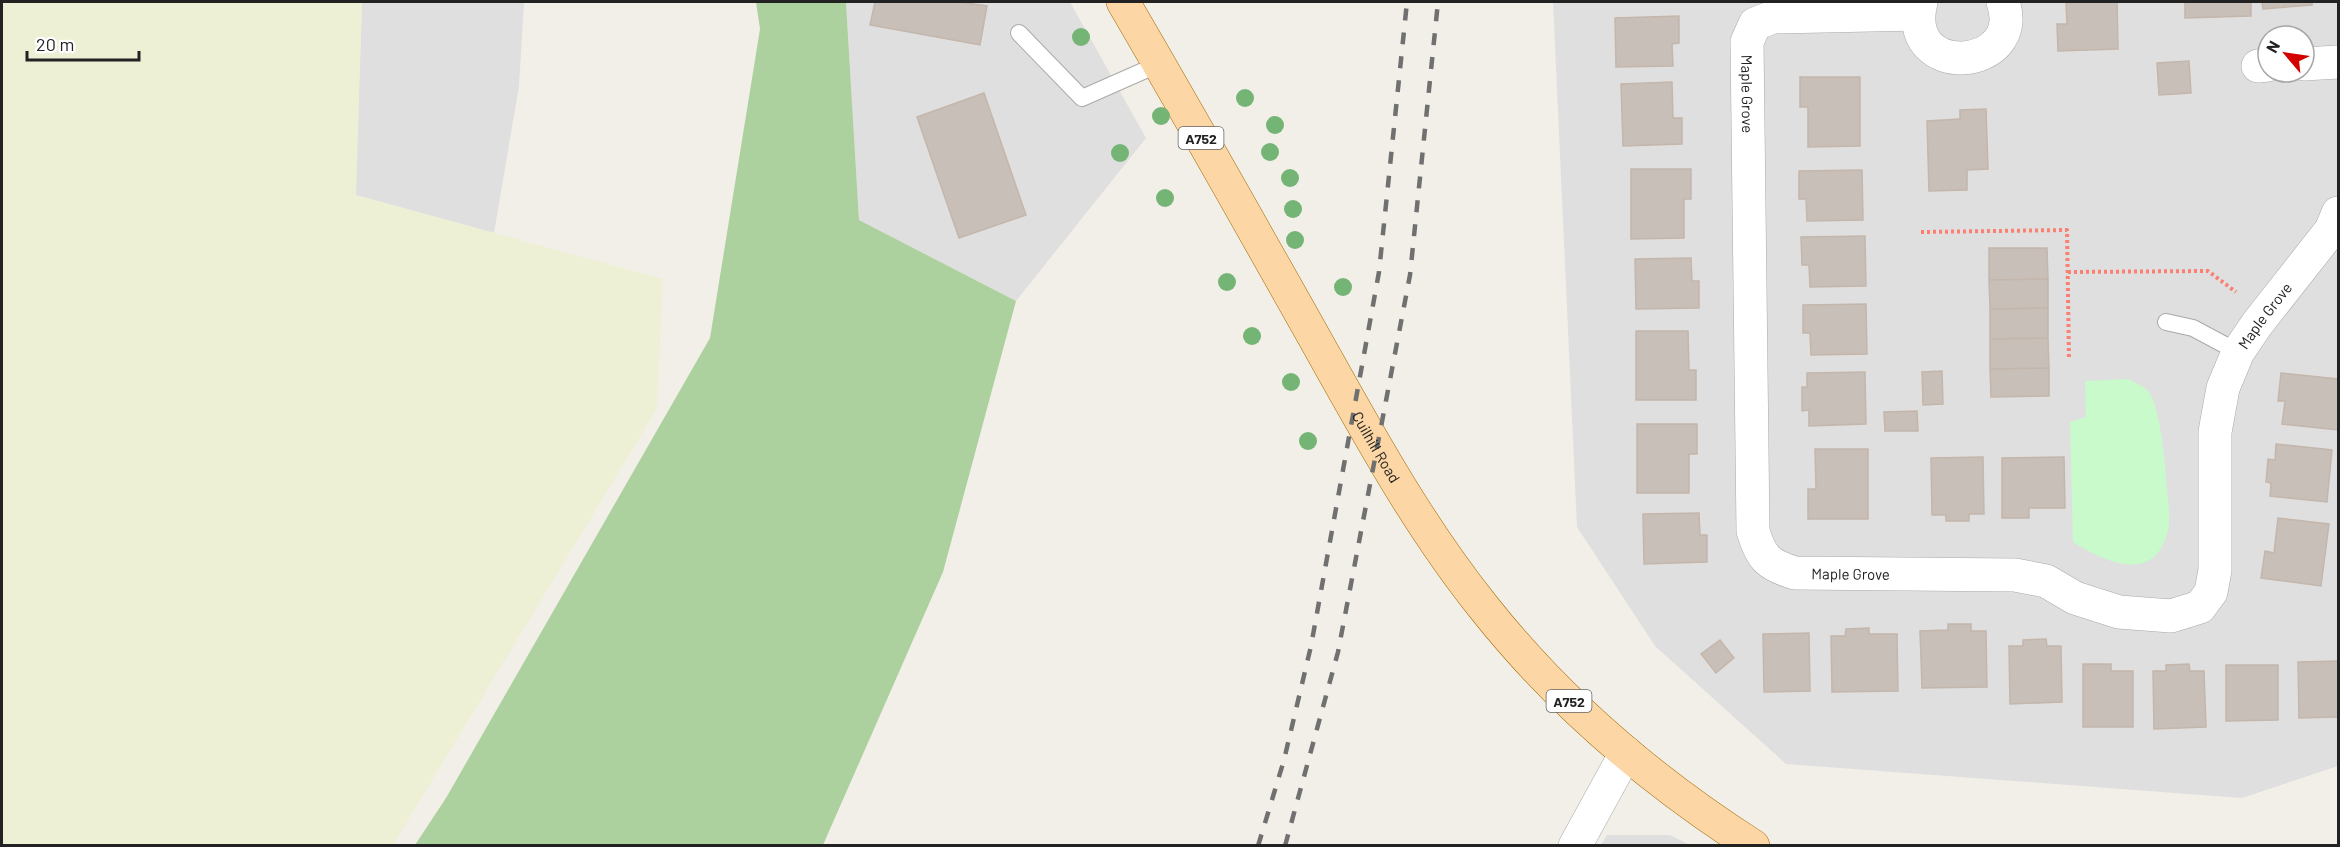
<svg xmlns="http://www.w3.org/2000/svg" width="2340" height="847" font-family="Barlow,sans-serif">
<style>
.residential{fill:#e0dfdf;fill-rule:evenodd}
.farmland{fill:#eef0d5}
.forest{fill:#add19e}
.park{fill:#c8facc}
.building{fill:#c7bfb8;stroke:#c4b6ab;stroke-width:1.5}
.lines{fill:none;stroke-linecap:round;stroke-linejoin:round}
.service-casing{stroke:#a9a9a9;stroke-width:18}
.minor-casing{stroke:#a9a9a9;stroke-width:34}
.primary-casing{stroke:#a06b00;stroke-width:34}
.path{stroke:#fa8072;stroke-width:4;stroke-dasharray:3 3;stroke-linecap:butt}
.service{stroke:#fff;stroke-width:16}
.minor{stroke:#fff;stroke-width:33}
.primary{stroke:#fcd6a4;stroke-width:33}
.rail{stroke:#707070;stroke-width:4.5;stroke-dasharray:12 12;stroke-linecap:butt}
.tree{fill:#74b475}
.labels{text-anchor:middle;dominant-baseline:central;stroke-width:5;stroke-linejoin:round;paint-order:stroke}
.shield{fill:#fff;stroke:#646464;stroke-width:1.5}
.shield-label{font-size:14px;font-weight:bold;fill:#222}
.street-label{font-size:15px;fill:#222;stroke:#fff}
</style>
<rect width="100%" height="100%" fill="#f2efe9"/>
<path class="residential" d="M362,2H524L519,86L494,233L355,195Z
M846,2H1070L1146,138L1016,301L859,220Z
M1553,2H2338V766L2242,798L1786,764L1655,646L1577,527ZM2268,36H2304V72H2268Z
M1607,835H1670L1690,845H1601Z"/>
<path class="farmland" d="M2,2H362L356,195L663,279L657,409L393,845H2Z"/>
<path class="forest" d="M756,2H846L859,220L1016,301L943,572L823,845H415L446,798L710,338L760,29Z"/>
<path class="park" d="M2128,379C2136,383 2145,386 2150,394C2160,411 2165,459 2166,479C2167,495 2172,519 2167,534C2152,585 2104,561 2073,542L2070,422L2086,417L2085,381Z"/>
<path class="building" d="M875,2H959L987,6L980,45L870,25Z
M2066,2H2117L2118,49L2058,51L2057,24H2067Z
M2185,2H2251V16L2185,18Z
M2262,2H2312V5L2263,9Z
M1679,16V43L1672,44L1673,66L1616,67L1615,18Z
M2189,61L2191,93L2159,95L2157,63Z
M1800,77H1860V146L1808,147V107H1800Z
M1672,82L1673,118H1682V144L1623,146L1621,84Z
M984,93L1026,215L959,238L917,117Z
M1986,109L1988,169L1967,170V190L1929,191L1927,121L1960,119V110Z
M1631,169H1691V199H1684V238L1631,239Z
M1862,170L1863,220L1807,221L1806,199H1799V171Z
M1865,236L1866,286L1810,287L1809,265H1802L1801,237Z
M1989,248H2047L2048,279L1989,280Z
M1691,258L1692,281H1699V308L1636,309L1635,259Z
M2048,279V308L1990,309L1989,280Z
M1866,304L1867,354L1811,355L1810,333H1803V305Z
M2048,308V338L1990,339V309Z
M1636,331H1688L1689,370H1696V400H1636Z
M2048,338L2049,368L1990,369V339Z
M2049,368V396L1991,397L1990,369Z
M1942,371L1943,404L1923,405L1922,372Z
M1865,372L1866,424L1809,426V410L1802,411V387H1807V373Z
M2281,373L2338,379V430L2282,424L2285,401H2278Z
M1917,411L1918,431H1885L1884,412Z
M1637,424H1697V454H1689V493H1637Z
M2276,444L2332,450L2327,502L2270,496L2271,483L2266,482L2268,459L2275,460Z
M1815,449H1868V519H1808V489H1816Z
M1983,457L1984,514H1969V521H1946V515H1932L1931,458Z
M2064,457L2065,508H2029V518H2002V458Z
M1699,513L1700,535H1707V562L1644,564L1643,514Z
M2278,518L2329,524L2321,586L2261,578L2265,551L2274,553Z
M1948,624H1971V631H1986L1987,687L1922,688L1920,631L1948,630Z
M1869,628V634H1897L1898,691L1832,692L1831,636H1845L1846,629Z
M1809,633L1810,691L1764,692L1763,634Z
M2046,639L2047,646H2061L2062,702L2010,704L2009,646H2023V640Z
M1720,640L1734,658L1716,673L1701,654Z
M2338,661V717L2299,718L2298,662Z
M2083,664H2111V671H2133V727H2083Z
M2189,664L2190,671H2204L2206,727L2154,729L2153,671H2166V665Z
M2226,665H2278V720L2226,721Z"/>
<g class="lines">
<defs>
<path id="service" d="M1019,33L1082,98L1159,64
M2166,322L2193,328L2238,352"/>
<g id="minor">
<path d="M1921,2C1901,82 2027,71 2003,2"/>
<path id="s1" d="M1918,14L1773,17L1755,24L1747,42L1753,531C1761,558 1768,565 1795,573L2015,575L2046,581L2075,598L2119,612L2171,616L2200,607L2211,592L2215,570V432L2223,388L2238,352L2257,324L2331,230L2338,213"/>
<path d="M2304,64L2338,62"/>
<path d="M2258,66L2268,65"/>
<path d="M1575,846L1626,753"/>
</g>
<g id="primary">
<path id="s2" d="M1123,2C1188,113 1251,225 1314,337C1366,430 1418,526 1485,609C1559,702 1653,782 1753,846"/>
</g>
</defs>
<use href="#service" class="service-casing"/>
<use href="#minor" class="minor-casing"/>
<use href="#primary" class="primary-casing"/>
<path class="path" d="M1921,232L2067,230L2069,360
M2068,272L2208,271L2236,292"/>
<use href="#service" class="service"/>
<use href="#minor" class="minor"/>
<use href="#primary" class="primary"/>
<path class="rail" d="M1258,846L1284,760L1311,646L1379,272L1407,2
M1285,846L1338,652L1410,275L1438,2"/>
</g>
<g class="tree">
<circle cx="1081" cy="37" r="9"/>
<circle cx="1245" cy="98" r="9"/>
<circle cx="1161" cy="116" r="9"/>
<circle cx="1275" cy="125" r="9"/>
<circle cx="1270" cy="152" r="9"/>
<circle cx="1120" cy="153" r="9"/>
<circle cx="1290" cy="178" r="9"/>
<circle cx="1165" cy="198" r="9"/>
<circle cx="1293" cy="209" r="9"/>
<circle cx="1295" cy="240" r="9"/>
<circle cx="1227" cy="282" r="9"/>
<circle cx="1343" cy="287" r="9"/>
<circle cx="1252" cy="336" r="9"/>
<circle cx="1291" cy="382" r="9"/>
<circle cx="1308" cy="441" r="9"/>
</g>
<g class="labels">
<g class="shield">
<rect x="1178.5" y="127" width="45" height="22" rx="4.5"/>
<rect x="1546.5" y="690" width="45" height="22" rx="4.5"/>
</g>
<g class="shield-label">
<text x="1201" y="138">A752</text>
<text x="1569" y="701">A752</text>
</g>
<g class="street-label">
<text stroke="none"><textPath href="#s1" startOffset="236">Maple Grove</textPath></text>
<text stroke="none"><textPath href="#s1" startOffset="1458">Maple Grove</textPath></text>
<text stroke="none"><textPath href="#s2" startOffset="512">Cuilhill Road</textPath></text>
<text stroke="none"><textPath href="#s1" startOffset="792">Maple Grove</textPath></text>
</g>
</g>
<rect width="2340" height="847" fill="none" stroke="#222222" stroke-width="6"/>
<g transform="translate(2286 54) rotate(299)"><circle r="28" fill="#ffffff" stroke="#a7a7a7" stroke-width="1.5"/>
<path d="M0-4.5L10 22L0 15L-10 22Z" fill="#d40000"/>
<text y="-9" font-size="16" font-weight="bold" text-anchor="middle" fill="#222222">N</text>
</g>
<path d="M27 51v9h112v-9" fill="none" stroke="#222222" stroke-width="3"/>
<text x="36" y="51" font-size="18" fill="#222222" stroke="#ffffff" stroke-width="4.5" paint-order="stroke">20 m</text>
</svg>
